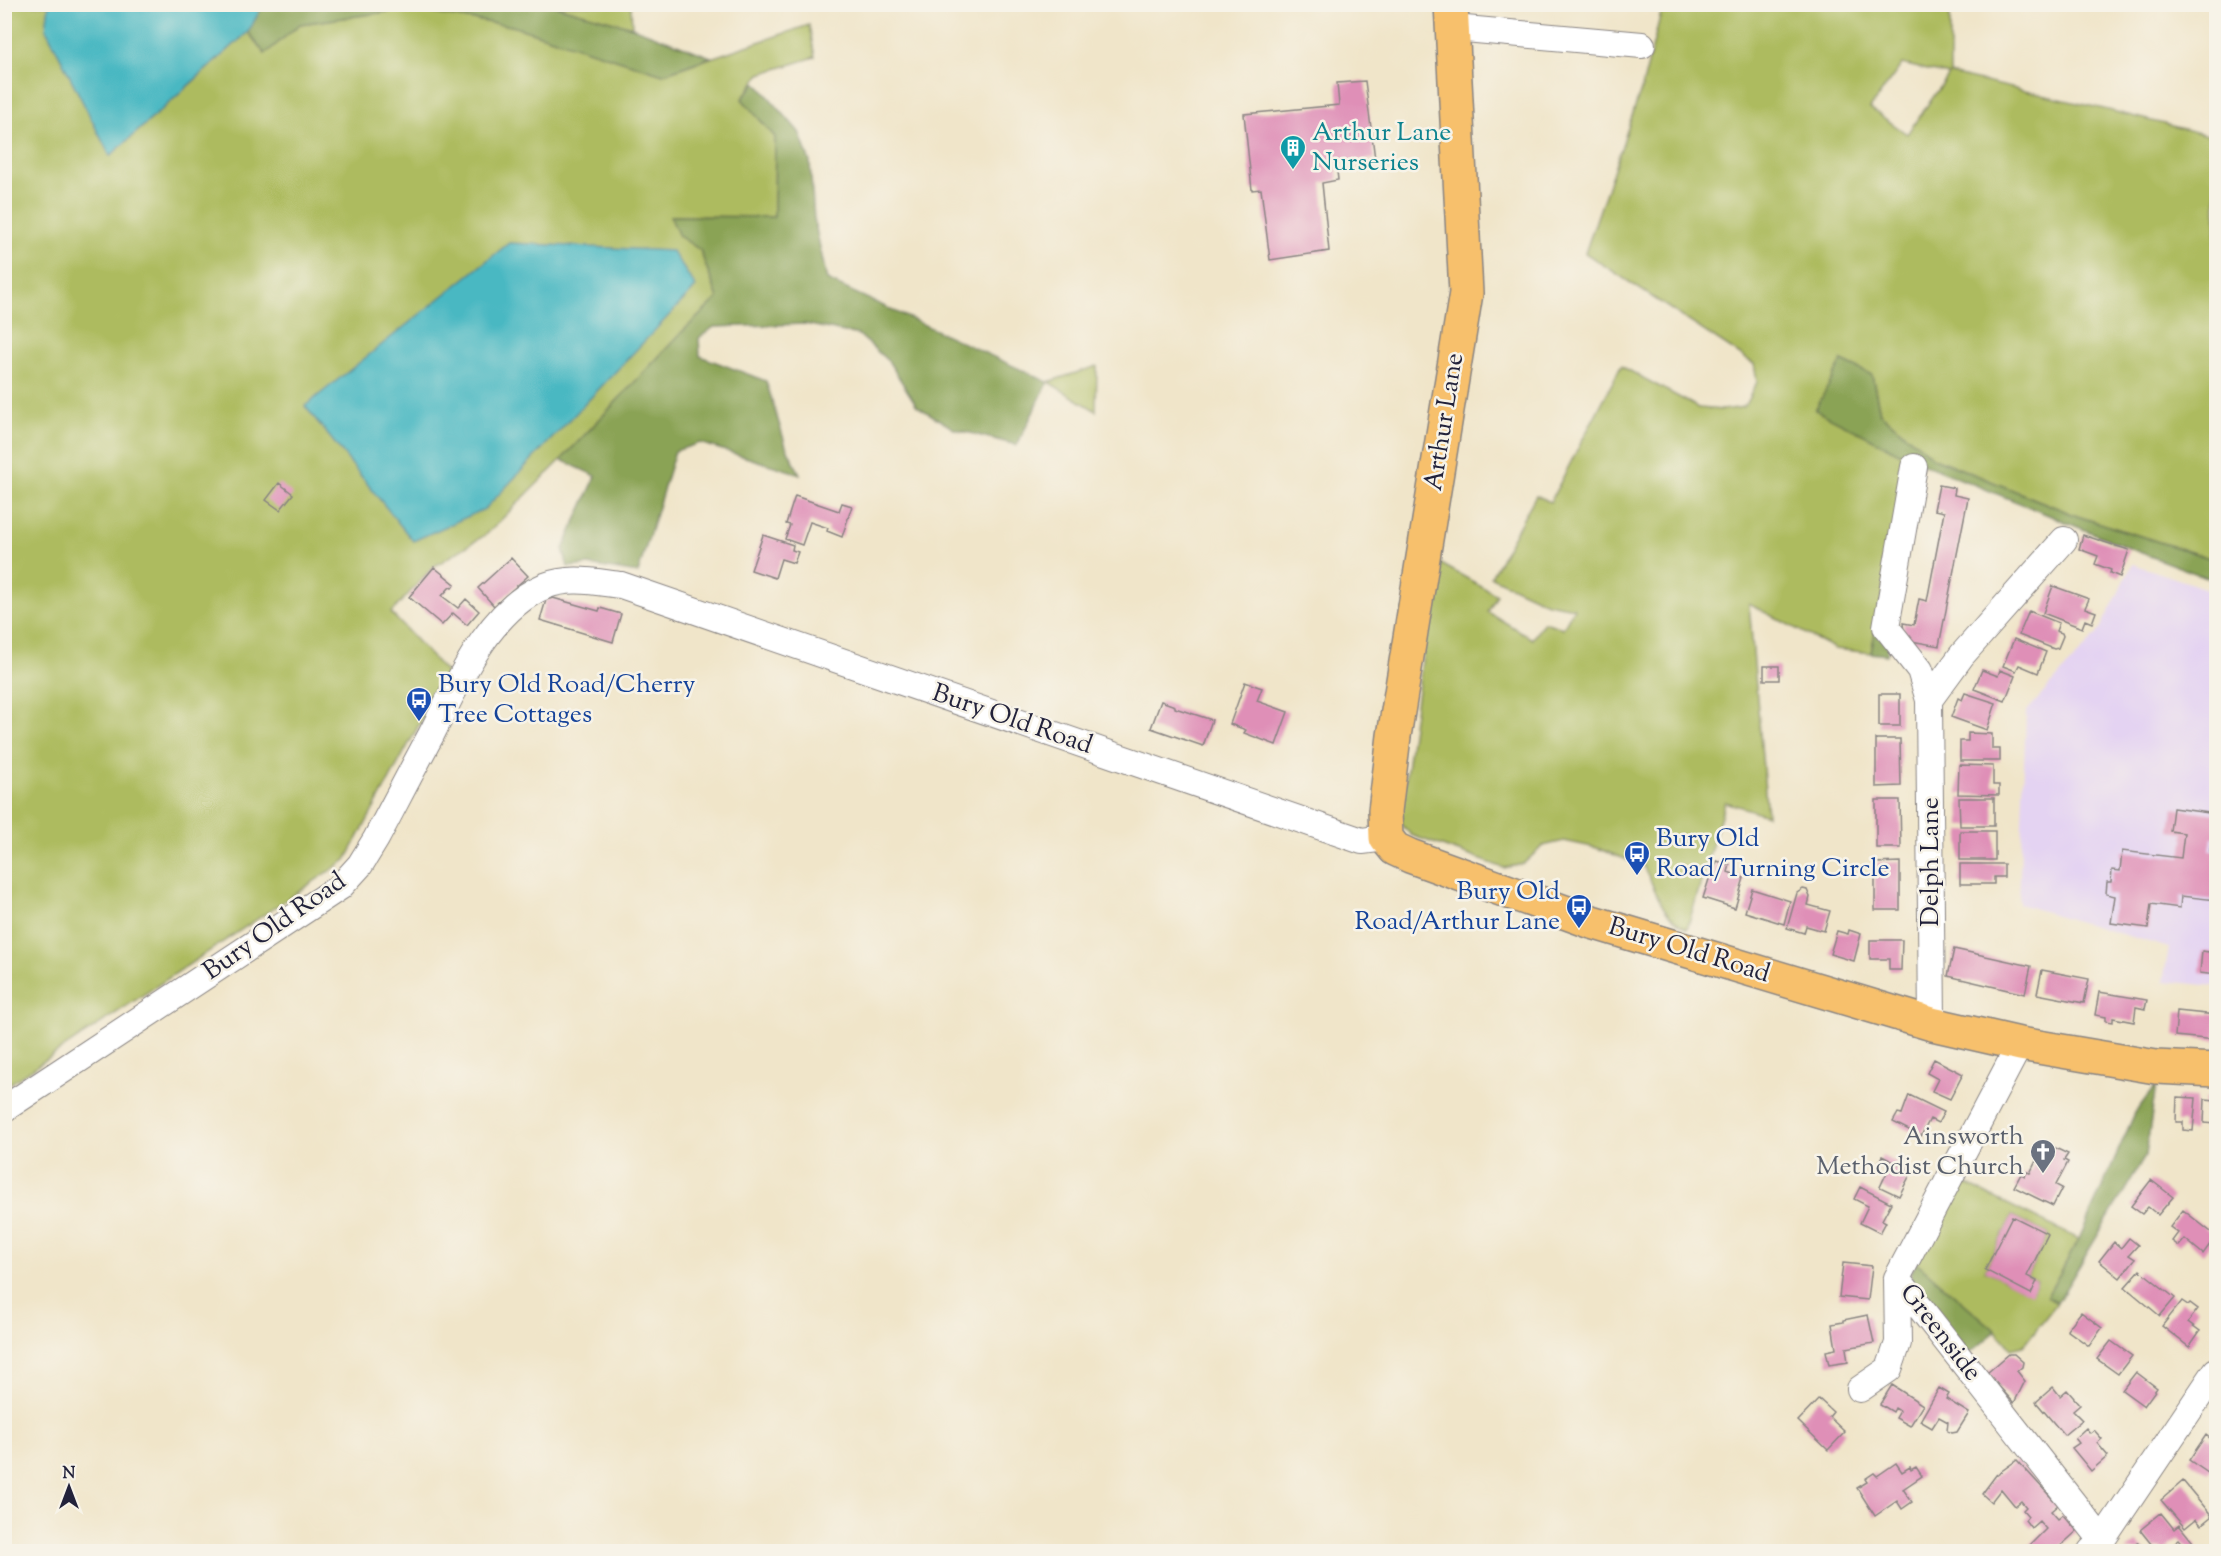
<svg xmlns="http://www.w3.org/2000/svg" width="2221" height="1556" font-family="'Sorts Mill Goudy',serif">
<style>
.built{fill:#e4d3f2}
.green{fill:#adbb5e;stroke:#686e4c;stroke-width:1.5;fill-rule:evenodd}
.forest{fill:#8aa355;stroke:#566248;stroke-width:1.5}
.water{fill:#49b8c2;stroke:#366d7e;stroke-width:1.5}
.building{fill:#df8fb7}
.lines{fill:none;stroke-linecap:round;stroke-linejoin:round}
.minor-casing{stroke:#898482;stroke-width:28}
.major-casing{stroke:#898482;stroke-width:36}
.minor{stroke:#fff;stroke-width:26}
.major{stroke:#f7c06c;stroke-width:33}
.labels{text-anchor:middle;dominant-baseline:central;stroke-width:5;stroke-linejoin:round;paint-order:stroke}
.culture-label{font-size:26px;fill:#0d838f;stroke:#f7f3e8;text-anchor:start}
.street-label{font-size:26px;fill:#22223b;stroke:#f7f3e8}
.transit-label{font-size:26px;fill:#164399;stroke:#f7f3e8;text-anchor:start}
.worship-label{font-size:26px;fill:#5b616d;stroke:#f7f3e8;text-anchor:end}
</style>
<rect width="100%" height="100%" fill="#f7f3e8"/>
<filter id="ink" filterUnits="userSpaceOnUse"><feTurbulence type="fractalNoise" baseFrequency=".0167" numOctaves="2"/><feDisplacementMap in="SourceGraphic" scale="12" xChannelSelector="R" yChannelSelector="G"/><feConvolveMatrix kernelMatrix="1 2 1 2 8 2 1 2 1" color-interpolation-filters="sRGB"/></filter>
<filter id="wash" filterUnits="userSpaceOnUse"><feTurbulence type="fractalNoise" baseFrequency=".008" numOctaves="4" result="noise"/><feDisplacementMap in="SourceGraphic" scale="24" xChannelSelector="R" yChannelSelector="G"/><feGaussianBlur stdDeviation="1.35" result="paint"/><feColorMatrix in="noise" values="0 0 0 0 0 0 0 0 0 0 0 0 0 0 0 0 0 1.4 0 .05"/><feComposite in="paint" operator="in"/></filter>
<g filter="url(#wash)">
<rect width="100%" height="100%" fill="#f0e5c9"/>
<path class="built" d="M2133,564L2216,592V986L2163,981L2169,948L2019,904L2026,712L2098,633Z"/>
<path class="green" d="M5,5H49L47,29L110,156L248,32L265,54L300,24L407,9L512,26L663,74L809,25L815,57L760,74L742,99L775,137L774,217L671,216L679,236L700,250L718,298L683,331L561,460L487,534L433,567L391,613L447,673L346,860L5,1087Z
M552,5H631L632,27Z
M1663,5H1950V74L2104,109L2216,137V278L2212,292L2216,294V560L2077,516L1934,458L1880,413L1872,375L1842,361L1909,458L1871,653L1835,649L1749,604L1767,815L1725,802L1687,929C1659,914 1658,892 1643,866L1597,848L1564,841L1543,846L1523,864L1504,868L1411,835L1402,825L1401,812L1436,561L1497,595L1488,612L1532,639L1544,622L1563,628L1574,608L1547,603L1491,577L1536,495L1550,502L1621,366L1699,408L1723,410L1744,407L1757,382L1754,364L1585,253L1643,84ZM1902,64L1949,75L1907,134L1870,108Z
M1097,366L1096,411L1048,382Z
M1958,1180L2079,1239L2047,1296L2057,1303L2023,1346L2011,1349L1996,1331L1916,1262ZM2012,1216L2048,1234L2027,1276L2037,1281L2031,1293L1985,1270Z"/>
<path class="forest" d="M263,5H552L632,27L711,57L663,74L512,26L407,9L300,24L265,54L248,32Z
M756,82L799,132L810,162L814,219L827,280L1048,382L1017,445L954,429L917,406L889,362L859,335L805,324L714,327L699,338L700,356L766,381L786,446L800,474L700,443L675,451L638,573L588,565L568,567L563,549L596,476L561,460L683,331L718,298L700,250L679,236L670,216L774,217L775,137L742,99Z
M1842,361L1872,375L1880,413L1934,458L2077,516L2216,560V581L2139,552L1909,458L1815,410Z
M1876,627L1890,639L1887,655L1871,653Z
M2156,1085L2146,1155L2057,1303L2047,1297L2079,1239L2135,1113Z
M1916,1262L1996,1331L1969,1354L1911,1281V1273Z"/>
<path class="water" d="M49,5V4L263,5L248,32L110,156L46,29Z
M509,243L672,251L696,287L485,509L413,541L305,406Z"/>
<g id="blocks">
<path class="building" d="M1365,81L1375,159L1336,162L1338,180L1322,183L1329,251L1270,260L1261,189L1252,190L1244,114L1339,105L1337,83Z
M279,483L293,494L280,510L266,500Z
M1939,485L1955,488L1954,495L1968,498L1939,646L1911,641L1904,632L1903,623L1914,625L1919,599L1927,601L1944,512L1934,510Z
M795,496L839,511L842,503L852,506L842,537L827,531L828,528L810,522L802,545L785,539L790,525L786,524Z
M763,535L793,545L792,550L798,552L794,563L781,559L775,578L751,570Z
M2083,535L2129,550L2120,577L2110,573L2111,570L2095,564L2098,556L2079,549Z
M511,558L528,576L494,606L478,588Z
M434,567L455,584L452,588L450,587L442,596L458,608L466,599L479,611L467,625L453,613L442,625L409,597Z
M2053,586L2089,599L2085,608L2096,612L2092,623L2085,620L2082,628L2043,613Z
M553,598L599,611L600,608L621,614L613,642L540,620L546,600Z
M2029,611L2059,623L2056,631L2062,633L2063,636L2058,648L2054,649L2019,635Z
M2014,639L2046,652L2038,673L2019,665L2016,671L2003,666Z
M1764,666H1779V680H1764Z
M1982,670L1998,676L2000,670L2015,676L2005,701L1974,689Z
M1245,682L1262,688L1257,701L1288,712L1276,745L1244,733L1246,730L1230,724Z
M1965,693L1996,703L1987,730L1951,717L1958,698L1962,700Z
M1879,694H1900V726H1879Z
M1161,701L1175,706V708L1212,720L1203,746L1151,728Z
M1968,733L1992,734V749H2000V761H1960V741H1968Z
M1876,739H1900L1901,786L1876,787Z
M1959,765L1993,766V785H1999V795L1958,794Z
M1959,798H1994V826H1960Z
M1876,800H1900L1901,848H1876Z
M2173,808L2216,814V837H2212L2210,851H2216V900L2181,896L2180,908L2151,904L2148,928L2111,923L2115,896L2106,894L2107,882H2111L2112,870L2120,871L2122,851L2181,858L2184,833L2170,831Z
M1960,831H1995V860H1960Z
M1717,861L1730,865L1728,872L1744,878L1735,908L1703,898L1711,873L1713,874Z
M1900,862V910H1875V863Z
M1960,864H2004V877H1994V884H1960Z
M1752,889L1790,901L1784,924L1745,912Z
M1803,889L1807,890L1810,897L1808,905L1830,911L1824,931L1806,926L1804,933L1787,928L1797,893Z
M1849,930L1861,934L1854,961L1830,954L1837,931L1848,934Z
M1870,940H1902L1901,970H1889V959H1870Z
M1954,949L2031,966L2025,994L1948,976Z
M2202,951L2216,953V975L2200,973Z
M2042,970L2089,979L2084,1003L2037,994Z
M2099,992L2147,1000L2145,1009L2136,1007L2134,1022L2113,1018V1022L2106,1021V1017L2095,1015Z
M2177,1011L2216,1015V1040L2175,1036Z
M1934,1059L1963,1074L1950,1099L1932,1091L1938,1079L1927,1073Z
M1909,1095L1944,1112L1938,1123L1930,1119L1921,1136L1893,1122L1898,1113L1902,1114Z
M2177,1097L2196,1098L2193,1131L2183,1130V1122H2176Z
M2205,1099L2216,1100V1124L2204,1123Z
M2049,1145L2068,1154L2064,1160L2068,1162L2056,1185L2062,1188L2053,1206L2014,1187L2021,1174L2025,1176L2027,1172L2030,1173L2041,1151L2046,1153Z
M1882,1156L1912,1171L1899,1196L1880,1187L1887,1172L1877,1167Z
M2151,1180L2173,1197L2158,1215L2148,1207L2142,1214L2131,1206Z
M1860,1187L1891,1203L1882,1220L1886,1222L1880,1233L1860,1223L1868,1206L1854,1199Z
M2183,1210L2216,1236L2203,1254L2185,1239L2179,1246L2172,1241L2178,1233L2170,1227Z
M2012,1216L2048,1234L2027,1276L2037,1281L2031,1294L1985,1270Z
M2129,1238L2138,1245L2129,1255L2135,1259L2120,1278L2099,1261L2114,1242L2121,1248Z
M1843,1263L1872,1266L1868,1300L1839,1297Z
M2216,1263V1275L2210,1271Z
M2140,1270L2175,1298L2160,1316L2125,1287Z
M2182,1301L2188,1305L2190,1303L2198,1309L2188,1322L2200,1331L2189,1347L2162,1326Z
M2081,1312L2102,1328L2089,1346L2067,1330Z
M1868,1315L1874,1343L1846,1348L1848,1362L1829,1365L1826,1351L1836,1349L1832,1324L1843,1322V1320Z
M2111,1341L2132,1356L2118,1374L2097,1359Z
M2009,1354H2014L2023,1362L2022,1367L2017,1371L2025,1381L2014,1403L1987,1373Z
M2136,1372L2157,1388L2144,1406L2122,1390Z
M1892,1385L1923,1405L1910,1426L1896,1418L1900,1411L1895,1408L1893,1412L1880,1404Z
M2053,1387L2060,1396L2067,1390L2080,1405L2073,1411L2082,1420L2064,1435L2036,1402Z
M1939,1388L1949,1394L1946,1399L1969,1413L1957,1432L1952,1433L1947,1431L1948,1422L1939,1417L1932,1428L1920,1421Z
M1819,1399L1833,1412L1829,1417L1845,1432L1828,1450L1798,1421Z
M2086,1428L2090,1433L2094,1430L2102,1439L2097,1443L2108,1456L2091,1471L2072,1448L2079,1443L2075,1438Z
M2206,1435L2216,1443V1460L2208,1473L2189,1460Z
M2017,1460L2058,1505L2051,1511L2058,1519L2063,1515L2077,1531L2055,1551H2034L2029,1546L2046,1529L2039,1521L2031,1528L2025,1520L2028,1516L2023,1510L2026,1507L2021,1501L2015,1506L2001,1489L1991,1502L1982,1494L1996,1475Z
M1896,1463L1902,1472L1910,1467L1911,1470L1916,1467L1922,1476L1903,1489L1912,1502L1902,1509L1897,1501L1875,1516L1857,1488L1867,1482L1865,1479L1874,1473L1877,1476Z
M2183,1481L2212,1516L2201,1525L2196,1519L2185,1528L2161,1500Z
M2161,1513L2174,1529L2179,1525L2197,1547L2190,1551L2179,1539L2164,1551L2159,1548L2156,1550L2140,1530Z
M2137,1542L2145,1551H2126Z"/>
</g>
</g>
<g filter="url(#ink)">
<use href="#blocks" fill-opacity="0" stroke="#898482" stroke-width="1.5"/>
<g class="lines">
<defs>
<path id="minor" d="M1454,28L1642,45
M1914,467L1886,627L1920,670L1929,700
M1932,1024L1929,700L1962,655L2064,540
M2020,1044L1897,1278L2102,1540
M4,1109L340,887L360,865L376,839C394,805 412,770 431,735C457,684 489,609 545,586C569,576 596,582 621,585L1362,841L1386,838
M1860,1389L1889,1369L1898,1343L1897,1278
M2091,1551L2102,1540L2216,1371"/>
<path id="major" d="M1451,4L1466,293L1394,736L1385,811L1386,838L1395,849L1410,856L1592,922L1932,1024L2020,1044L2156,1067L2216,1070"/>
</defs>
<use href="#minor" class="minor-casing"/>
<use href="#major" class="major-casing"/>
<use href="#minor" class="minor"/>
<use href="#major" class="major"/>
</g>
</g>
<defs>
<symbol id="building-pin" viewBox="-11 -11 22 30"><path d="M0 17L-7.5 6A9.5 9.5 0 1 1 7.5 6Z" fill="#0f9aa8" stroke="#f7f3e8"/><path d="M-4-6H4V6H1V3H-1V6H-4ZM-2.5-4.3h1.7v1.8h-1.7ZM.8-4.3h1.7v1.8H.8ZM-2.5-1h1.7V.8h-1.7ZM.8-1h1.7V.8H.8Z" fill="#fff"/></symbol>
<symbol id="bus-pin" viewBox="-11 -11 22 30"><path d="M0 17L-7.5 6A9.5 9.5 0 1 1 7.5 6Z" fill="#1a4fb4" stroke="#f7f3e8"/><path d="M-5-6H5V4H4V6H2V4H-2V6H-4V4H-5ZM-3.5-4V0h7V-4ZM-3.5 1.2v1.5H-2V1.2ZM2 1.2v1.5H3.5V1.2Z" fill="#fff"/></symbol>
<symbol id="church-pin" viewBox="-11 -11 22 30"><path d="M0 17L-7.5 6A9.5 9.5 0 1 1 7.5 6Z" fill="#6b7280" stroke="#f7f3e8"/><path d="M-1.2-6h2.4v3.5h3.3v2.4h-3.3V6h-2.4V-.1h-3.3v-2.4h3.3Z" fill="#fff"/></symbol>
</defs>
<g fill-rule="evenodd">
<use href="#building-pin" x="1278" y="133" width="30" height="40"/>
<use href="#bus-pin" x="404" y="685" width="30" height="40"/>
<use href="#bus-pin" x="1622" y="839" width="30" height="40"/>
<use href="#bus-pin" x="1564" y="892" width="30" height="40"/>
<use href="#church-pin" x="2028" y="1137" width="30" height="40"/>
</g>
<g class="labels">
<g class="culture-label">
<text x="1312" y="133">Arthur Lane<tspan x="1312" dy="30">Nurseries</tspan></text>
</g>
<g class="street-label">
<text transform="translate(1445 422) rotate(-81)">Arthur Lane</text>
<text transform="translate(1012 720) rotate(19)">Bury Old Road</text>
<text transform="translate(1931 862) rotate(-90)">Delph Lane</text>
<text transform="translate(275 927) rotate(-35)">Bury Old Road</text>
<text transform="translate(1689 951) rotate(17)">Bury Old Road</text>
<text transform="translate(1940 1333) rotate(52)">Greenside</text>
</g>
<g class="transit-label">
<text x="438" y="685">Bury Old Road/Cherry<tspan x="438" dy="30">Tree Cottages</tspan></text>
<text x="1656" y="839">Bury Old<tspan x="1656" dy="30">Road/Turning Circle</tspan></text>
<text x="1560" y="892" text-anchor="end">Bury Old<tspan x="1560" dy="30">Road/Arthur Lane</tspan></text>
</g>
<g class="worship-label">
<text x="2024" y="1137">Ainsworth<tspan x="2024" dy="30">Methodist Church</tspan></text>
</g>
</g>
<rect width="2221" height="1556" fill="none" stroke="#f7f3e8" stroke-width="24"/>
<g transform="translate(69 1487)" stroke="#f7f3e8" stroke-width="4.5" paint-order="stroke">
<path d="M0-4.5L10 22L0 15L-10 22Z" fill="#22223b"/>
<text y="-9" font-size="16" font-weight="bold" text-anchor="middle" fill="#22223b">N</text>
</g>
</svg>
